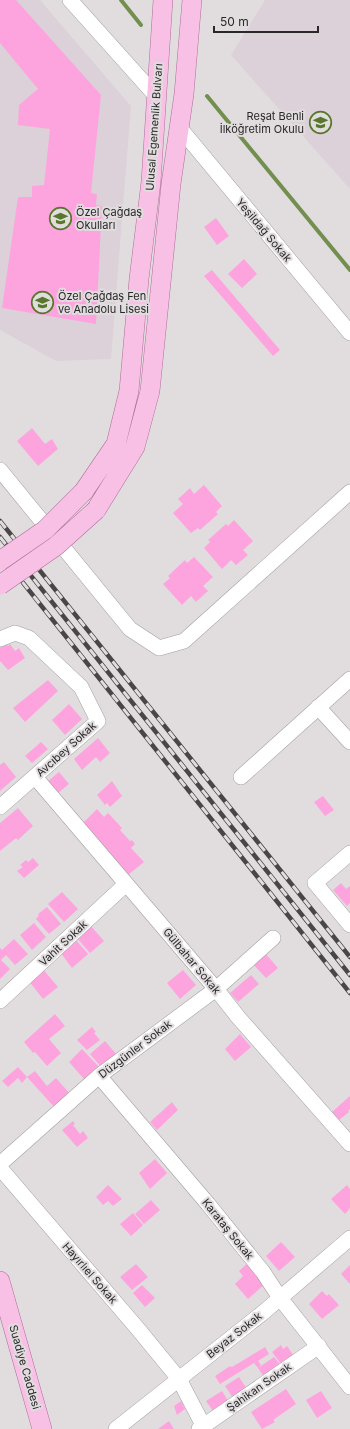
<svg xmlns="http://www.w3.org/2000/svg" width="350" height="1429" font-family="Inter,sans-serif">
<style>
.built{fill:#dcd1d8}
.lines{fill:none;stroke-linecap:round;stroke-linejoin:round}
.stream{stroke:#738f4f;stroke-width:4}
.building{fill:#fda4de}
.minor-casing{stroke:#a39fa1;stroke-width:16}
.major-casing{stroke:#ae6f98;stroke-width:20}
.minor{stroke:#fff;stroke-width:15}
.major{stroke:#f9c0e6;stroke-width:19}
.rail-casing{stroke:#484647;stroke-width:4.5}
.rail{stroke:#e1dddf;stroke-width:3;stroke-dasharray:9;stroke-linecap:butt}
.major-bridge-casing{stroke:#ae6f98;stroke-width:20;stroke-linecap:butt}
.major-bridge{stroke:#f9c0e6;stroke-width:19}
.labels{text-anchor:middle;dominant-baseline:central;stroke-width:4;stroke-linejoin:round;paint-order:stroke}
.poi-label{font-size:11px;fill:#292728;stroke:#e1dddf;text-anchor:start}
.street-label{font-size:11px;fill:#292728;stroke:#e1dddf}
</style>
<rect width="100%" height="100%" fill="#e1dddf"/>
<path class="built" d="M0,0H40L131,106L111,359L56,361L0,330Z
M265,0H350V189L231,55Z"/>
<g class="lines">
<path class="stream" d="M121,0L141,25
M207,96L350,270"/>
</g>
<path class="building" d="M0,0H16L101,95L91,193L97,194L96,205L102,206L96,324L2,308L18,197H32V186L44,185L50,129L18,125L19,105L38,89L0,43Z
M216,218L229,236L217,245L204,227Z
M244,259L257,274L242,288L228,274Z
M212,270L280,350L273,356L204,276Z
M32,428L45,444L52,439L58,449L38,466L17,441Z
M204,485L222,506L216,512L218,514L200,530L198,528L191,533L173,513L183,504L178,499L190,488L194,494Z
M234,520L253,541L243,550L248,555L236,565L231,560L222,569L204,548L210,542L208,540L226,524L228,526Z
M194,557L213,577L203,586L208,591L196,602L191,596L182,605L163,584L170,578L168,576L185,560L187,563Z
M3,640L8,646L10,644L15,651L19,648L25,658L8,670L0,661V642Z
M48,680L58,691L25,722L13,708Z
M69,704L82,719L65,735L52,720Z
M98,738L110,753L100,762L96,757L82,770L74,759Z
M41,742L48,749L32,763L25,756Z
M4,762L16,777L0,791V765Z
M59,772L69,784L57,794L47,782Z
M112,781L122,796L110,807L107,803L105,805L97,795Z
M323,796L334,810L325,816L314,802Z
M18,808L33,826L18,840L16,838L0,851V823Z
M97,809L104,817L108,813L122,828L120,830L130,841L132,840L135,844L131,848L144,862L128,875L83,823Z
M33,858L39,865L24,878L17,871L23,867L20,865L26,860L28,862Z
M341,883L346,889L350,886V903L347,906L333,890Z
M62,892L78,909L64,922L48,904Z
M47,907L61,924L49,934L36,919L39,915L38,914Z
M34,923L46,937L32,950L20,935Z
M90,925L104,941L90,953L76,937Z
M14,939L28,954L15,965L6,955L1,960L10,969L0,979V948L2,950Z
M75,939L88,954L72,968L60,952Z
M264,952L278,968L266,978L252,963Z
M42,968L58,987L43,999L28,980Z
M183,970L196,985L180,999L167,983Z
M251,975L259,984L238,1002L230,993Z
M55,1014L65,1026L49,1039L61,1053L47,1066L35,1052L33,1053L24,1042Z
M92,1027L96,1032L94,1033L100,1040L87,1050L77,1040Z
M240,1034L251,1047L235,1061L225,1049Z
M105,1041L117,1055L102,1068L90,1054Z
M82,1049L99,1067L84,1079L69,1062Z
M18,1067L27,1077L22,1083L18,1078L8,1087L2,1081Z
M35,1071L47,1086L56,1078L71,1095L56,1109L27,1077Z
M350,1096V1109L348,1111L349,1112L339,1120L332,1112Z
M172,1102L178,1110L157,1130L150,1122Z
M73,1121L75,1124L73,1125L80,1134L83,1131L88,1138L77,1147L62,1130Z
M155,1159L167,1173L150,1189L139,1173Z
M108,1185L122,1199L113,1206L108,1201L103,1205L96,1197Z
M347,1185L350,1189V1208L345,1214L331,1199Z
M151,1200L160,1210L144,1224L135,1214Z
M133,1213L143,1225L131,1236L120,1224Z
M281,1242L295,1257L279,1271L266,1256Z
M250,1261L255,1267L252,1270L264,1285L248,1299L235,1284L243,1276L239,1271Z
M136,1264L148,1277L132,1290L120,1277Z
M350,1265V1284L341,1274Z
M142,1285L155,1298L145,1307L133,1293Z
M322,1291L327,1296L329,1294L339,1305L322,1319L309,1304Z
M281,1345L283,1349L287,1346L296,1359L284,1368L272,1352Z
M265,1347L269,1354L258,1361L261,1365L258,1368L254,1363L220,1384L215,1376L230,1366L232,1367Z
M274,1357L283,1368L266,1380L258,1368Z
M239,1377L249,1392L235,1401L225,1386Z
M286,1389L296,1404L273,1420L275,1422L262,1429L251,1412Z
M222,1391L230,1404L215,1414L206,1401Z
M321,1391L332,1408L317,1418L306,1400Z
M181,1401L185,1409L177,1415L174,1406Z
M169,1421L174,1429H158Z"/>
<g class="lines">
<defs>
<path id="minor" d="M70,0L156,96
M179,127L350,333
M0,470L130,629L159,648L184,641L350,492
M0,639L15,633L29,638L81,687L98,721L0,807
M318,707L350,742
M35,777L216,989L238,1017L350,1144
M241,777L350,679
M350,853L315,883L350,925
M0,1001L126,884
M99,1076L208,1204L263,1272L280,1298L350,1387
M0,1164L99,1076L216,989L273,938
M0,1168L138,1329L179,1379L205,1429
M116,1429L265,1311L350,1238
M199,1429L319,1346"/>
<path id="major" d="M84,491L116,444L129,391L139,279L151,182L163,0
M96,510L135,447L150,391L171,184L184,94L192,0
M0,1281L42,1429"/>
</defs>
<use href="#minor" class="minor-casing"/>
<use href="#major" class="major-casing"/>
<use href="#minor" class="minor"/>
<use href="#major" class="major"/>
<defs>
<path id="rail" d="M0,521L350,957
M0,537L350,975
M0,554L350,993"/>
</defs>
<use href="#rail" class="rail-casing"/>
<use href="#rail" class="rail"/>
<defs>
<path id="major-bridge" d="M0,561L45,530L84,491
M0,585L56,546L96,510"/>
</defs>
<use href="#major-bridge" class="major-bridge-casing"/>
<use href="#major-bridge" class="major-bridge"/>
</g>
<defs>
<symbol id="school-ring" viewBox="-11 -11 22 22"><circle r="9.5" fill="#e1dddf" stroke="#58772d" stroke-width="1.5"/><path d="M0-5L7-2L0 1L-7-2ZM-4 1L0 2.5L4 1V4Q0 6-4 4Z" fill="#58772d"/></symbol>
</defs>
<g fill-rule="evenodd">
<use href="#school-ring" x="308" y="110" width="25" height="25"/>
<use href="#school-ring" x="48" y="206" width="25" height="25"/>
<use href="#school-ring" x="30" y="290" width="25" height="25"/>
</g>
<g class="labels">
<g class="poi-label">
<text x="304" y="116" text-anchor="end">Reşat Benli<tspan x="304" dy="13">İlköğretim Okulu</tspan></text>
<text x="76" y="212">Özel Çağdaş<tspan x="76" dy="13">Okulları</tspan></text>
<text x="58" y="296">Özel Çağdaş Fen<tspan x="58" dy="13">ve Anadolu Lisesi</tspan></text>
</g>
<g class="street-label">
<text transform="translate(154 127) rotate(-86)">Ulusal Egemenlik Bulvarı</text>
<text transform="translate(264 230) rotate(50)">Yeşildağ Sokak</text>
<text transform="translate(66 749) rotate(-42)">Avcıbey Sokak</text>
<text transform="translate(63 943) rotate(-43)">Vahit Sokak</text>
<text transform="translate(192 961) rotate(50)">Gülbahar Sokak</text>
<text transform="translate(135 1049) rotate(-37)">Düzgünler Sokak</text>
<text transform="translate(228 1229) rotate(51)">Karataş Sokak</text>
<text transform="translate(90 1273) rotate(49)">Hayırlıel Sokak</text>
<text transform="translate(234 1335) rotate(-38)">Beyaz Sokak</text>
<text transform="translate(25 1367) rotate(74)">Suadiye Caddesi</text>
<text transform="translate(259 1387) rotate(-35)">Şahikan Sokak</text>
</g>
</g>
<path d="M214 26v6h104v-6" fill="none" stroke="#292728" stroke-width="2"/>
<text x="220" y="26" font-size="12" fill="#292728" stroke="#e1dddf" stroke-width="3" paint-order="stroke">50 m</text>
</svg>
